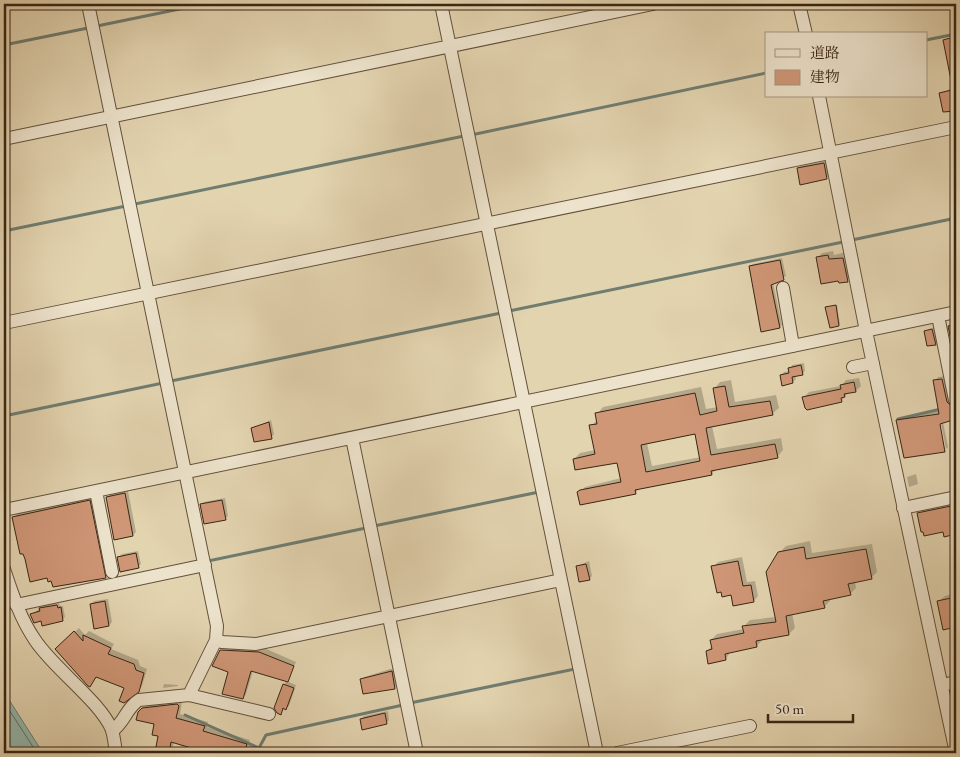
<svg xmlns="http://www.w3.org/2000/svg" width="960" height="757" font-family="'EB Garamond','Noto Serif JP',serif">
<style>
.water{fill:#95b8af;stroke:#707d71}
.shadow{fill:#0003;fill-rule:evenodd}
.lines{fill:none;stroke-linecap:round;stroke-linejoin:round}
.shore{stroke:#666e62;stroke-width:1}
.stream{stroke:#707d71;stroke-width:3}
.building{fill:#d09777;stroke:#382514;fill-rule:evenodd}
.minor-casing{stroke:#63513b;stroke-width:14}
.minor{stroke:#ede3cc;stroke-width:12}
</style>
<rect width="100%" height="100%" fill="#e3d4b0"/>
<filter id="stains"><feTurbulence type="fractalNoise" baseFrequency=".004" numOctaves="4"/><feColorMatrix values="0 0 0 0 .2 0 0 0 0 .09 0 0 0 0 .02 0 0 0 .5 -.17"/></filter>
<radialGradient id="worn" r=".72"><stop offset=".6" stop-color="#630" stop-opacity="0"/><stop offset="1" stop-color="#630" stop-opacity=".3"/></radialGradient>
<path class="water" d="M4,692L43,753H4Z"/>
<path class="shadow" d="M956,36V110H944L940,93L953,88L944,40Z
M826,161L829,176L826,178L798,168L801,166Z
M833,251L834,255L846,252L852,276L847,280L817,258L822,253Z
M782,258L786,276L773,283L782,325L779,327L750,266L753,264Z
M837,305L840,324L839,325L828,307Z
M953,322H956V361L950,326Z
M935,327L938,341L935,344L925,331Z
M804,363L805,371L802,374L795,376L796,379L793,382L783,384L781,375L784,372L790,371L792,365Z
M946,376L956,403V420L943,422L948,447L946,449L940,418H937L945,450L897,421L901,417L940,411L935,381L938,377Z
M859,378L861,386L856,391L849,392L841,401L804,397L809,392L841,386L846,380Z
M731,380L735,402L776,395L779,408L772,414L712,426L717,449L781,438L783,450L777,457L717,468L712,474L640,488L635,493H579L585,487L621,478L618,462L574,459L580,453L595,450L591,426L598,419L597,414L603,407L701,387L706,409L718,407L714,389L720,382ZM696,433L701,457L652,466L647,443Z
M271,420L274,434L271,438L252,429Z
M916,474L918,484L909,487L907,477Z
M128,491L136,532L133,535L107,498L110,495Z
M94,496L111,571L106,576L52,580L48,577L14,517L19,512Z
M225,498L228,516L225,519L201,505L204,502Z
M956,501V533L945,535L944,530L918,514L924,508Z
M810,541L812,553L872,544L877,572L871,578L855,581L856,588L850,594L830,598V601L824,607L792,613L795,628L789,634L763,639L757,646L731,651L726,659L707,651L712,646L711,640L717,634L744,629V626L750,620L776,617L779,553L786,546Z
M138,551L141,564L138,567L119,557L122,554Z
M742,557L747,582L755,581L758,596L754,601L732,593L713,567L718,562Z
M589,561L592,576L589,579L577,566Z
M956,593V626L944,628L939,601L945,596Z
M4,596L8,615L4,619Z
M108,599L112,622L109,625L91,604L94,601Z
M59,603L60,606H63L65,617L62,620L42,619L31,615L43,606Z
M79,628L85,635L89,631L114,644L111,649L138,660L140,666L147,669L142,686L138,691L97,676L90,686L57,649Z
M225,647L264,648L296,662L288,680L253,671L246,694L243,698L221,651Z
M390,669H394L398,685L395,688L364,692L362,680L365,677Z
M286,681L296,685L289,706L280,713L275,708Z
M164,684L178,685V686L163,688Z
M956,694V705H955L954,697Z
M182,702L180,714L208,722L207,727L250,740L249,743L258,746L259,753H202L203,750L174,742L171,753H160V735L156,723L139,713L148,704Z
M388,711L389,720L386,723L361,719L364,716Z"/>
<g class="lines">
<path class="shore" d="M4,702L37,753"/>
<path class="stream" d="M97,26L204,4
M926,40L956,34
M4,45L88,28
M471,135L766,73
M135,204L464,136
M4,231L126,206
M852,240L956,218
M509,311L843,242
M171,381L501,313
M4,416L163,383
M898,419L941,409
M374,526L539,492
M208,561L366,528
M4,604H8
M410,703L575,669
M185,715L259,748L266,735L403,705"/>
</g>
<path class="building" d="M954,37L956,39V85H952L943,40Z
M956,89V111L943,112L939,93Z
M824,163L827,179L800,185L797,168Z
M828,255L829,259L843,258L848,282L839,283L838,281L821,284L816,257Z
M780,260L784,280L771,285L780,328L761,332L749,266Z
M836,305L839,326L830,328L825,307Z
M956,324V365L948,326Z
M932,329L936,345L927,346L924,331Z
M801,365L803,375L792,377L793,383L782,386L780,375L789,373L788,368Z
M942,379L947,402L954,408L956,419L940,424L945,452L904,458L896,420L939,414L933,380Z
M854,382L856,392L844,394L845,397L841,398L842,402L807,410L805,408L802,397L841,389L840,385Z
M725,386L729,407L770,401L773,415L706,428L711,455L775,444L778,458L711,471L712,475L635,490L636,494L580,505L577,492L580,490L621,482L617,463L575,470L573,459L595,454L589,425L597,424L595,413L695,393L700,415L717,411L713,388ZM695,434L700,461L646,472L641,445Z
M269,422L272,439L254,442L251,428Z
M125,493L133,536L114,540L106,497Z
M90,500L106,578L53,587L51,581L48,582L47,578L30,582L25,559L23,554H20L12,517Z
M222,500L226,520L204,524L200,504Z
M956,505V534L944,537L943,532L924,536L923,532H921L917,513Z
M804,547L806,559L866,549L872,579L848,584L851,595L823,601L825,608L786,616L789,635L756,641L757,647L725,654L726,660L708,664L706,651L712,649L710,640L744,633L742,626L776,622L766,572L778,552Z
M136,553L139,568L120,572L117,557Z
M738,561L743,586L751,585L754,602L733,606L731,595L722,597L721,592L717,593L711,566Z
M586,564L590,580L579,582L576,566Z
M956,597V627L943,630L937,601Z
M105,601L109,626L94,629L90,604Z
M57,605L58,608L61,607L63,621L42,626L41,621L34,623L30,614L40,611L39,608Z
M74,631L83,641V635L111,648L108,654L134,664L136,670L144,673L139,692L124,703L119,701L124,688L96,677L90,687L88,686L55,649Z
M220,650L259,652L294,666L288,682L251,671L243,699L222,694L228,672L212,666Z
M392,671L395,689L363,694L360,679Z
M283,684L294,688L286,710L283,708L281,715L277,713L274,708Z
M177,704L179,706L176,718L205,726L203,731L247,744L244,753H208L171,742L169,753H159L160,748L156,747L158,736L152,735L154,724L136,720L138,712L142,708Z
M385,713L387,724L362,730L360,719Z"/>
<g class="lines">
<defs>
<path id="minor" d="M88,4L217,626L216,640L222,642L256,644L561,580
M441,4L597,753
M799,4L806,34
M819,96L866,331L956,753
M4,139L653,4
M783,288L793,346
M938,316L955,400
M4,323L956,127
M853,367L873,363
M352,438L417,753
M96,491L112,572
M903,508L956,497
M4,510L956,312
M4,569C12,593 20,618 35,640C54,669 100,701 112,730C114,737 115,746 116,753
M16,605L205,565
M942,685L956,682
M189,695L269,714
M112,731C125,722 126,708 139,700L189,695L216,640
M617,753L750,726"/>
</defs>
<use href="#minor" class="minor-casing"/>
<use href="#minor" class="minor"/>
</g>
<rect width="960" height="757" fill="none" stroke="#e3d4b0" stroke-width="20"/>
<rect x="5" y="5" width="950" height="747" fill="none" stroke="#382514" stroke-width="2.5"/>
<rect x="10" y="10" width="940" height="737" fill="none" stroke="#382514"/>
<rect x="765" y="32" width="162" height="65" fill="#ede3cc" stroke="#a59782"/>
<rect x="775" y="49" width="25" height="8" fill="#ede3cc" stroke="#a59782"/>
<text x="810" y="58" font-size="15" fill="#382514">道路</text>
<rect x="775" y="70" width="25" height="15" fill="#d09777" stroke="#a59782"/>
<text x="810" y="82" font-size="15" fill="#382514">建物</text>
<path d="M768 714v8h85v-8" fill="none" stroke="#382514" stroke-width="2.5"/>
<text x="775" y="714" font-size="15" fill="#382514" stroke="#ede3cc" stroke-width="4" paint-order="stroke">50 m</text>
<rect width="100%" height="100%" filter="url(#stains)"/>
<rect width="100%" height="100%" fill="url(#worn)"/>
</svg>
